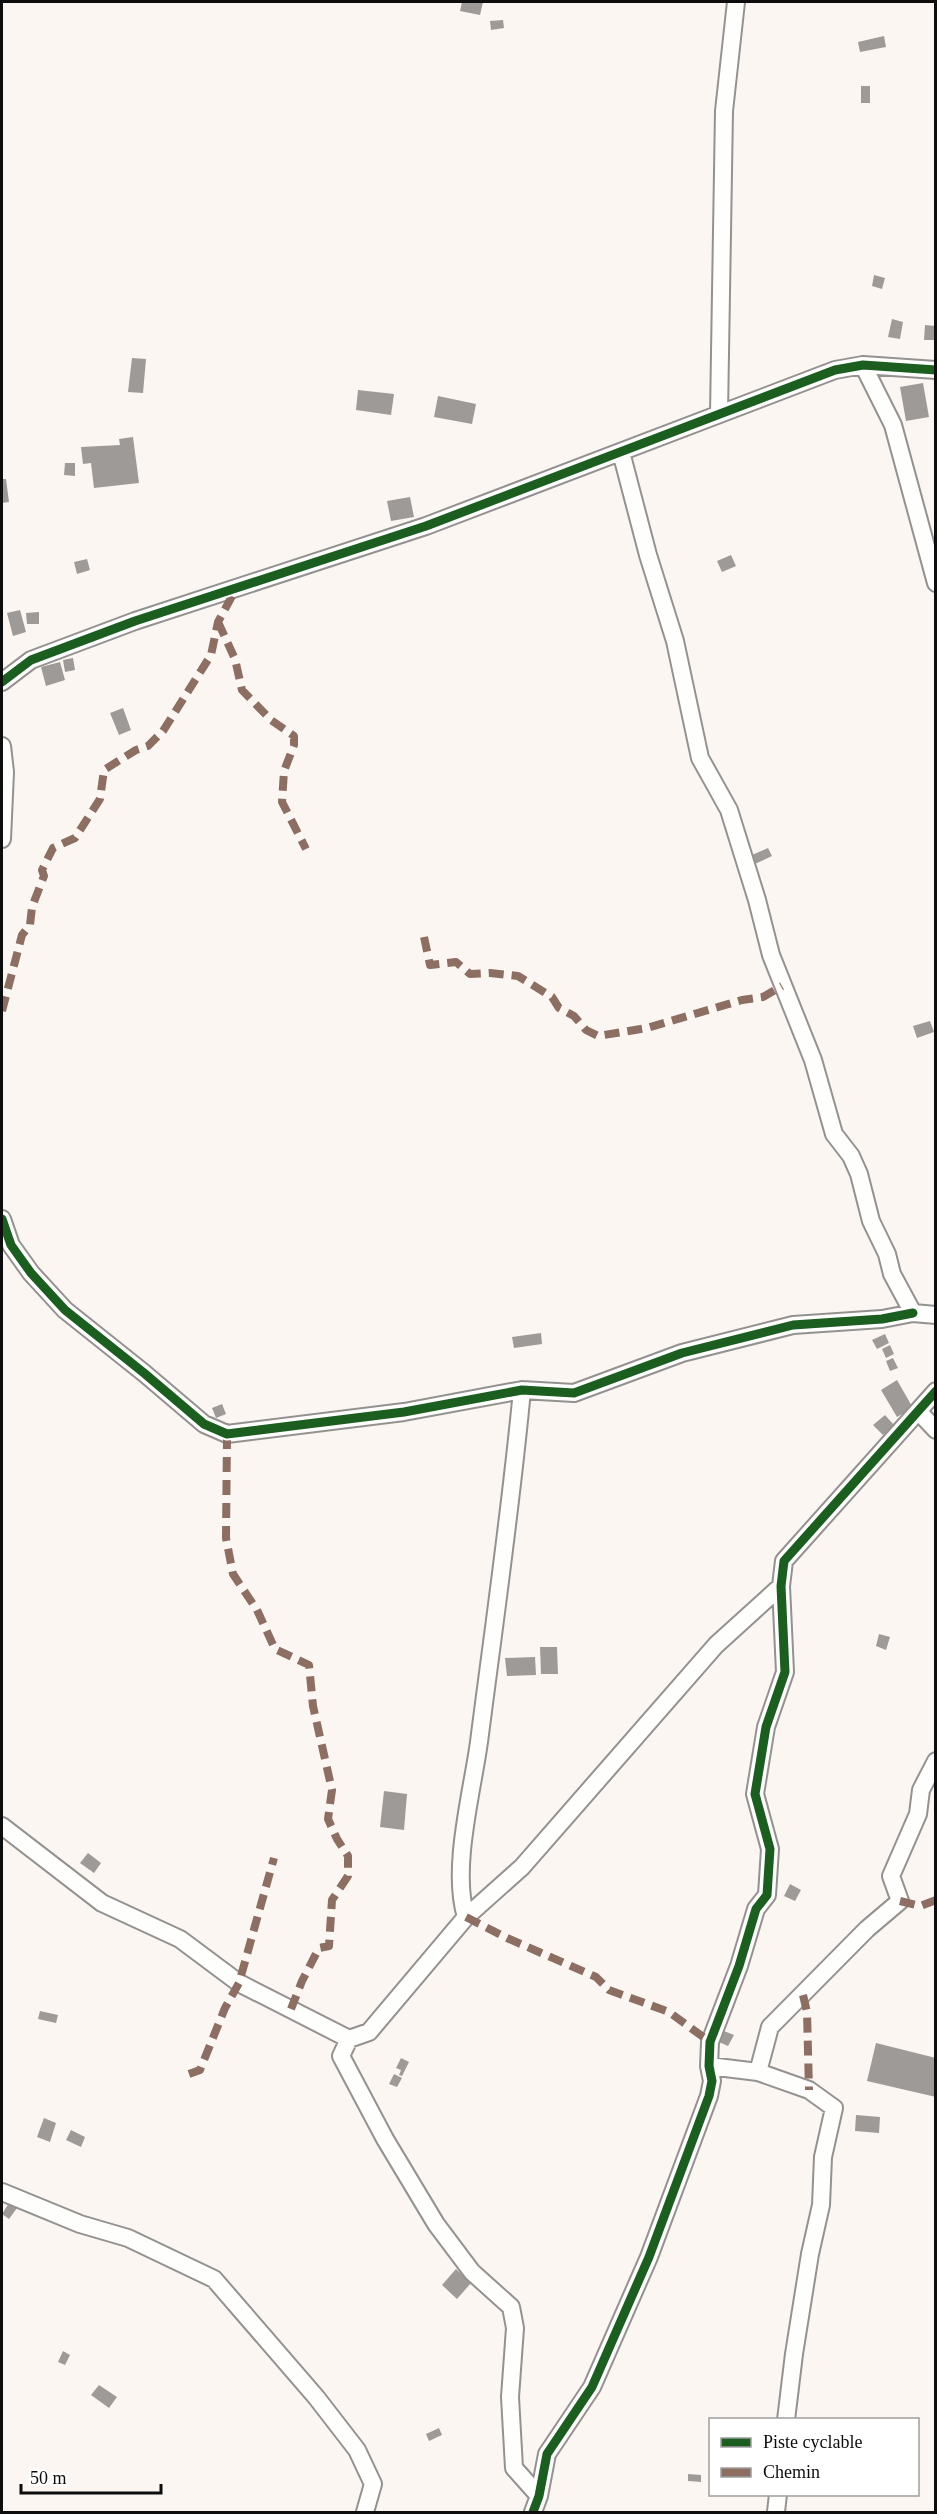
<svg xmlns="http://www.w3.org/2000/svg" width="937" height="2514" font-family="'Times New Roman',serif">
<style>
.building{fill:#9e9a98}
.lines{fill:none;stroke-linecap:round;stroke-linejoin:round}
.street-casing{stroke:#949290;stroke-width:20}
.street{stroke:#fefefd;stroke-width:16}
.quiet{stroke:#8d6e63;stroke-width:8;stroke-dasharray:15 8;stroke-linecap:butt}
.cycleway-casing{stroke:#fff;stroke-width:13}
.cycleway{stroke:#1b5e20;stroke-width:9}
</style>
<rect width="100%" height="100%" fill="#fbf6f2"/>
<path class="building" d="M462,2H483L480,15L460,11Z
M503,20L504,28L491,30L490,21Z
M884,36L886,47L860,52L858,42Z
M861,86H870V103H861Z
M874,275L885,278L882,289L872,286Z
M892,319L903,322L900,339L888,337Z
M925,325L936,326V340H924Z
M132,358L146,359L143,393L128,392Z
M923,383L929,417L906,421L900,387Z
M358,390L394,394L391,415L356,410Z
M438,396L476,404L472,424L434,417Z
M133,437L139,483L94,488L91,463L83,464L81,447L120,445L119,439Z
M65,463H75V476L64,475Z
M2,479H6L9,502L2,503Z
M410,497L414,517L391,521L387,501Z
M731,555L736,566L722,572L717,561Z
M87,559L90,570L77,574L74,562Z
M20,610L26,632L13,636L7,613Z
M39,612V624H27L26,613Z
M73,658L75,670L65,672L63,660Z
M60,662L65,680L46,686L41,667Z
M123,708L131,730L119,735L110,713Z
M768,848L772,856L755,864L752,855Z
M930,1021L934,1032L917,1038L913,1026Z
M541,1333L542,1344L514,1348L512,1337Z
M885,1334L889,1343L877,1349L872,1340Z
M890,1345L894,1354L886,1358L882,1349Z
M893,1358L898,1368L890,1371L886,1361Z
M897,1380L913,1408L897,1417L881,1390Z
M222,1404L226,1414L216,1418L212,1408Z
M885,1415L894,1425L883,1435L873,1425Z
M879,1634L890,1637L886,1650L876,1646Z
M540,1647H557L558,1674H541Z
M535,1657L536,1675L507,1676L505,1658Z
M384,1791L407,1794L404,1830L380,1827Z
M88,1853L101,1863L94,1873L80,1863Z
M790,1884L801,1890L795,1901L784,1896Z
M40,2011L58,2015L56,2023L38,2019Z
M724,2031L734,2035L728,2046L719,2042Z
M876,2043L936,2058V2097L867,2081Z
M401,2058L409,2062L402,2076L399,2075L401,2070L396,2068Z
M394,2074L402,2078L397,2087L389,2084Z
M856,2115L880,2117L879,2133L855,2131Z
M44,2118L56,2123L50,2142L37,2137Z
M71,2130L85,2137L81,2147L66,2140Z
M9,2203L17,2208L9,2219L2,2214Z
M456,2269L471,2283L457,2299L442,2285Z
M63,2351L70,2355L65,2365L58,2362Z
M99,2385L117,2397L109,2408L91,2395Z
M439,2428L442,2435L429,2441L426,2434Z
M688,2474L701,2475V2482L688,2481Z"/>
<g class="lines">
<defs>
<path id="street" d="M863,365L893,425L936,583
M719,414L724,111L736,2
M621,452L648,555L675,641L700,758L729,810L757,900L771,955L813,1060L834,1134L851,1156L859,1174L871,1221L887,1254L892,1274L913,1313L936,1315
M2,682L31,660L135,621L426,526L835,370L863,365L936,370
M2,746L5,772L2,839
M2,1219L11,1245L31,1273L65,1310L144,1373L204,1424L227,1434L404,1412L522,1390L574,1393L682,1353L793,1325L882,1319L913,1313
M918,1411L936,1430
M2,1826L102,1903L180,1939L239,1983L349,2039
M466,1917C451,1869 472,1793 479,1742C494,1625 511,1508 522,1390
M709,2066L758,2072L809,2090L834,2108L823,2157L821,2205L810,2254L794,2354L786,2420
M758,2072L770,2027L867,1929L900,1901L891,1876L918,1814L921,1790L936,1761
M2,2192L80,2224L128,2238L214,2279L316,2397L357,2450L373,2484L365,2512
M539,2496L514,2468L510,2397L515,2328L511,2307L472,2272L436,2224L385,2139L341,2056L349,2039L369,2032L466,1917L522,1867L716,1645L781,1586
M533,2512L539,2496L547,2454L592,2387L649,2257L709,2096L712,2081L709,2066L710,2042L739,1966L756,1909L767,1895L770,1849L755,1794L766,1727L785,1672L781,1586L784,1561L936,1391
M776,2512L778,2494"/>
</defs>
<use href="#street" class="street-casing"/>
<use href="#street" class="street"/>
<path class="quiet" d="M218,622L235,659L242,690L271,720L294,736V745L284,771L282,802L306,849
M424,937L430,965L456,962L470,974L490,973L518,976L552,997L559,1008L574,1016L586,1030L598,1036L647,1028L742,1000L763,997L782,986
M2,1011L22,935L30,925L32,907L44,876L42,870L53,848L75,838L100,799L104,770L136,750L148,746L163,731L211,655L218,622L237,587
M227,1434L226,1538L233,1574L257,1610L275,1649L309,1665L313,1706L332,1790L328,1819L337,1839L348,1856V1876L332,1900L329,1946L319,1948L302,1981L291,2009
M900,1901L920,1906L936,1900
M466,1917L507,1938L596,1977L609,1990L669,2012L710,2042
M803,1995L807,2012L809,2090
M189,2074L200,2070L225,2008L239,1983L274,1858"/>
<defs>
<path id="cycleway" d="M2,682L31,660L135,621L426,526L835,370L863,365L936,370
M2,1219L11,1245L31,1273L65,1310L144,1373L204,1424L227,1434L404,1412L522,1390L574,1393L682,1353L793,1325L882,1319L913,1313
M533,2512L539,2496L547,2454L592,2387L649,2257L709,2096L712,2081L709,2066L710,2042L739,1966L756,1909L767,1895L770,1849L755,1794L766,1727L785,1672L781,1586L784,1561L936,1391"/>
</defs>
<use href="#cycleway" class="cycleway-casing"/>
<use href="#cycleway" class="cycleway"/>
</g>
<rect width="937" height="2514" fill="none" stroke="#0d0d0d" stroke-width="6"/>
<rect x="709" y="2418" width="210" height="78" fill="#ffffff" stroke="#9e9e9e" stroke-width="1.5"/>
<rect x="721" y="2438" width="30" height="9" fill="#1b5e20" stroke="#9e9e9e" stroke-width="1.5"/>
<text x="763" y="2448" font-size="18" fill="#0d0d0d">Piste cyclable</text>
<rect x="721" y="2468" width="30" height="9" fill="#8d6e63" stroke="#9e9e9e" stroke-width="1.5"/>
<text x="763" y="2478" font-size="18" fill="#0d0d0d">Chemin</text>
<path d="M21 2484v9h140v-9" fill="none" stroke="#0d0d0d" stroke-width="3"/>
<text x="30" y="2484" font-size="18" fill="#0d0d0d" stroke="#ffffff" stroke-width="4.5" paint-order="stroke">50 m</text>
</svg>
